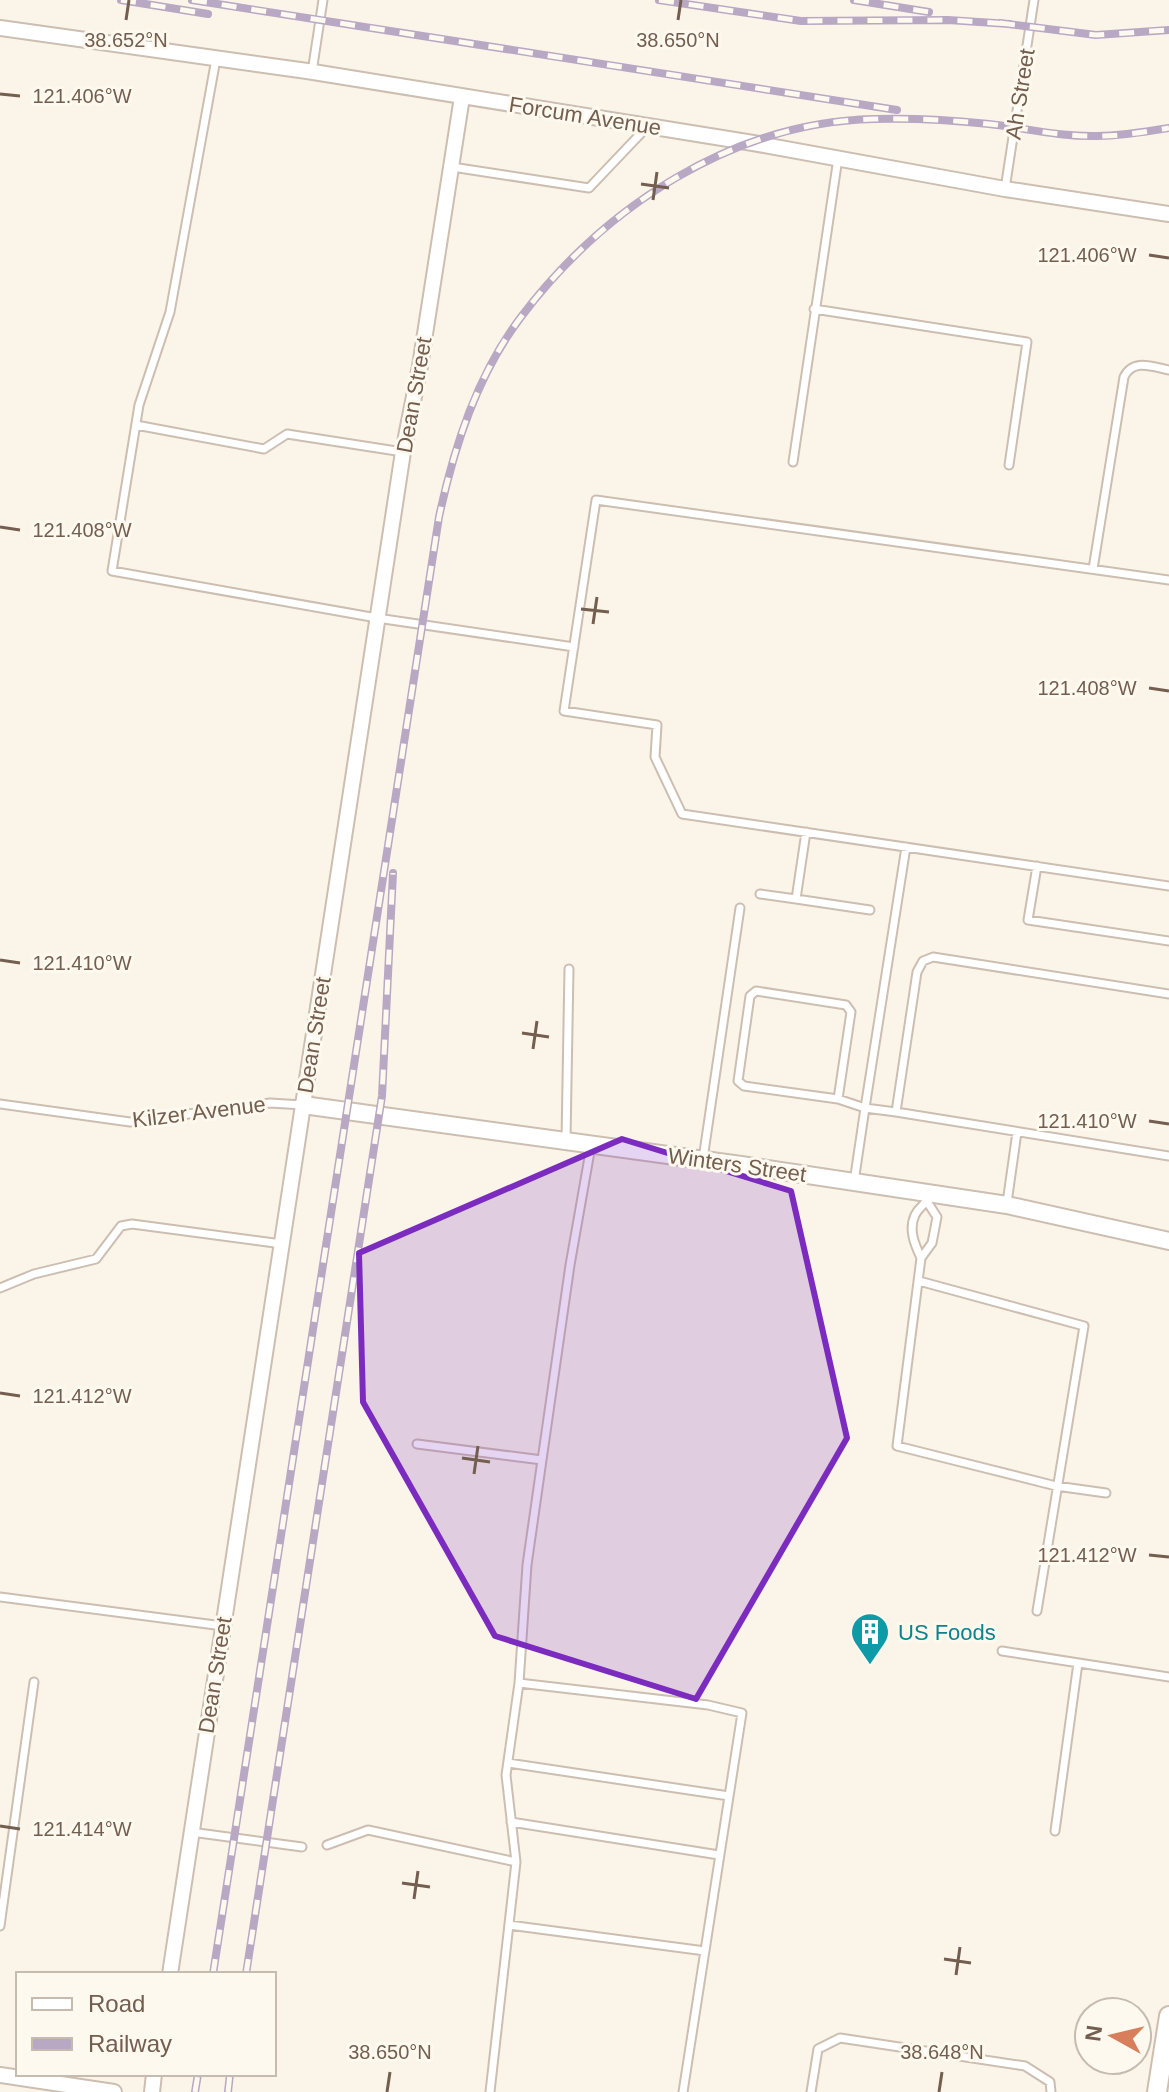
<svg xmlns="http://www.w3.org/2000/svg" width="1169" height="2092" font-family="Arial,sans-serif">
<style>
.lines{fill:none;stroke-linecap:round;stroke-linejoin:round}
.service-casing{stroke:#ccbeb0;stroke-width:11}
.minor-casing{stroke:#ccbeb0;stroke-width:18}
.tertiary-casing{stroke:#ccbeb0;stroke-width:20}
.secondary-casing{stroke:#cebeae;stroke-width:22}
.service{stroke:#fff;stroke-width:7}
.minor{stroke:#fff;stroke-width:14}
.tertiary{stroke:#fff;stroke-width:16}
.secondary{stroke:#fff;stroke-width:18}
.rail-casing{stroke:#b9a8c4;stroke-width:8}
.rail{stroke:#fdf9ef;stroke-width:5;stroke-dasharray:15;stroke-linecap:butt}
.marked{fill:#7b2cbf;fill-opacity:0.2;stroke:#7b2cbf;stroke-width:6;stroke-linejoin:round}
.ticks{fill:none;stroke:#735e4f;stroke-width:3}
.labels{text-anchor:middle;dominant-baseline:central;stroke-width:6;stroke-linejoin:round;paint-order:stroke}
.street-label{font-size:22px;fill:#735e4f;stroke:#fdf9ef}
.culture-label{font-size:22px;fill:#0d838f;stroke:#fdf9ef;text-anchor:start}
.ticks-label{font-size:20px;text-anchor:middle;fill:#735e4f;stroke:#fdf9ef;stroke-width:6;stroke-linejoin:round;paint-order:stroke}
</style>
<rect width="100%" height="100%" fill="#fbf5e9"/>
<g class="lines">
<defs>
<path id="service" d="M216,59L170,312L139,405L112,571L377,618L574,647
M312,72L323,0
M452,167L589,188L646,128
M1005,189L1034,0
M814,309L1027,342L1009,465
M136,425L264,449L287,434L403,452
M793,462L838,158
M1093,569L1124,377C1133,358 1153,367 1169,370
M1169,580L596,500L564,711L657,725L655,757L682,814L1169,886
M806,832L796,899L870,910
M1037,866L1028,920L1169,941
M760,894L796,899
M1169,994L933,957L923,961L917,972L896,1112L1169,1156
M838,1099L851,1012L846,1005L756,991L750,996L738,1081L744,1086L838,1099L865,1108L906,847
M0,1104L130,1122L270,1103L303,1105
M566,1140L569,969
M703,1159L740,908
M854,1182L865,1108L896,1112
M929,1194C927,1205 920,1205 915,1215C908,1230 915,1245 921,1258L897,1446L1056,1486L1106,1493
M1007,1203L1017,1132
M921,1258L932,1243L937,1217L928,1203
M919,1281L1084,1326L1037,1611
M0,1288L34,1274L96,1259L121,1226L132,1224L282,1244
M417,1444L542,1460L570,1265L591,1146
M0,1597L223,1626
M1002,1651L1169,1677
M519,1683L527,1565L542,1460
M508,1763L729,1796
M511,1822L719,1855
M1055,1831L1078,1663
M191,1832L302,1847
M327,1845L368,1830L516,1862
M509,1925L705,1951
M0,1926L34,1682
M490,2092L516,1862L506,1775L519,1683L708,1705L742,1713L683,2092
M811,2092L818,2049L840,2038L1025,2066L1050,2082L1051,2092"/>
<path id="minor" d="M0,28L307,71L753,143L1005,189L1169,214
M170,1974L403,452L420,366L462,97
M0,2075L114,2092
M152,2092L154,2074"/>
<path id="tertiary" d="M303,1105L741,1165L1007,1205L1169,1241"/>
<path id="secondary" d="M1157,2092L1169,2016"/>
</defs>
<use href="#service" class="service-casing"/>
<use href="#minor" class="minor-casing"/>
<use href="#tertiary" class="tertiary-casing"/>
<use href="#secondary" class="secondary-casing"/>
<use href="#service" class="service"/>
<use href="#minor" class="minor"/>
<use href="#tertiary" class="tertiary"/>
<use href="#secondary" class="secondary"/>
<defs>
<path id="rail" d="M121,0L208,14
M192,0L897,110
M659,0L801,21L948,20L1010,24
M854,0L929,12
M1000,23L1096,35L1169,30
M213,1974L439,517C454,447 477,375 521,317C604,207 733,122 874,119C912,118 951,120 989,124C1025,128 1060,137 1097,136C1121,136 1145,132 1169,128
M246,1974L382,1096L393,873
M195,2092L198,2074
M228,2092L230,2074"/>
</defs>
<use href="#rail" class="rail-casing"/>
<use href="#rail" class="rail"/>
</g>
<path class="marked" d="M622,1139L791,1191L847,1438L696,1699L495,1636L363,1402L359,1253Z"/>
<path class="ticks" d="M126,20L129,0M678,20L681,0M0,94L20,96M641,184L669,188M653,200L657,172M1149,255L1169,258M0,527L20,530M581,609L609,612M593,624L597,597M1149,688L1169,691M0,960L20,963M522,1033L549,1037M533,1049L537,1021M1149,1121L1169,1124M0,1393L20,1396M462,1458L490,1462M474,1474L478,1446M1149,1555L1169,1557M0,1826L20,1829M402,1883L430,1887M414,1899L418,1871M944,1959L971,1963M956,1975L960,1947M387,2092L390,2072M939,2092L942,2072"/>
<defs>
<symbol id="building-pin" viewBox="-11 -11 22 30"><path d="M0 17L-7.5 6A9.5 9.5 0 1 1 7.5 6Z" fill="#0f9aa8" stroke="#fdf9ef"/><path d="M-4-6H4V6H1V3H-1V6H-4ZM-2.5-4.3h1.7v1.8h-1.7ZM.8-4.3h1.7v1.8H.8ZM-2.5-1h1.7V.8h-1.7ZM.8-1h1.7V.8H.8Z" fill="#fff"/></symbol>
</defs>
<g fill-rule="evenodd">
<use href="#building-pin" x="848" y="1610" width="44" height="60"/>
</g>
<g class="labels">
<g class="street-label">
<text transform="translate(1020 94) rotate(-81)">Ah Street</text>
<text transform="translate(585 116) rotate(9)">Forcum Avenue</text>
<text transform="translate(414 395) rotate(-80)">Dean Street</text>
<text transform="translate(314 1035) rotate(-81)">Dean Street</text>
<text transform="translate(199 1112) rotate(-7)">Kilzer Avenue</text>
<text transform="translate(737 1165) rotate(8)">Winters Street</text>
<text transform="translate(215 1675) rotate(-81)">Dean Street</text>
</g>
<g class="culture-label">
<text x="898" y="1632">US Foods</text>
</g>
</g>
<g class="ticks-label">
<text x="126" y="47">38.652°N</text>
<text x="678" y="47">38.650°N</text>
<text x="82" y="103">121.406°W</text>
<text x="1087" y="262">121.406°W</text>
<text x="82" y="537">121.408°W</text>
<text x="1087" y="695">121.408°W</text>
<text x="82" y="970">121.410°W</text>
<text x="1087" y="1128">121.410°W</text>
<text x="82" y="1403">121.412°W</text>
<text x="1087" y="1562">121.412°W</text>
<text x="82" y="1836">121.414°W</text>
<text x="390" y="2059">38.650°N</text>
<text x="942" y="2059">38.648°N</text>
</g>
<rect x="16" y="1972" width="260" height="104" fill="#fdf9ef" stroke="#c6bbaf" stroke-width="2"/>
<rect x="32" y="1998" width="40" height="12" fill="#ffffff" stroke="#c6bbaf" stroke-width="2"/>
<text x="88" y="2012" font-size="24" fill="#735e4f">Road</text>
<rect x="32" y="2038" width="40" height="12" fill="#b9a8c4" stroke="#c6bbaf" stroke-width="2"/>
<text x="88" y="2052" font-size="24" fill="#735e4f">Railway</text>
<g transform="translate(1113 2036) rotate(278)"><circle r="38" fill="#fdf9ef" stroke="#c6bbaf" stroke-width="2"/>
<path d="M0-6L14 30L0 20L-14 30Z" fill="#d97e5a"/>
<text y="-12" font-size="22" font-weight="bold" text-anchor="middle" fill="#735e4f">N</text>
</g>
</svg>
